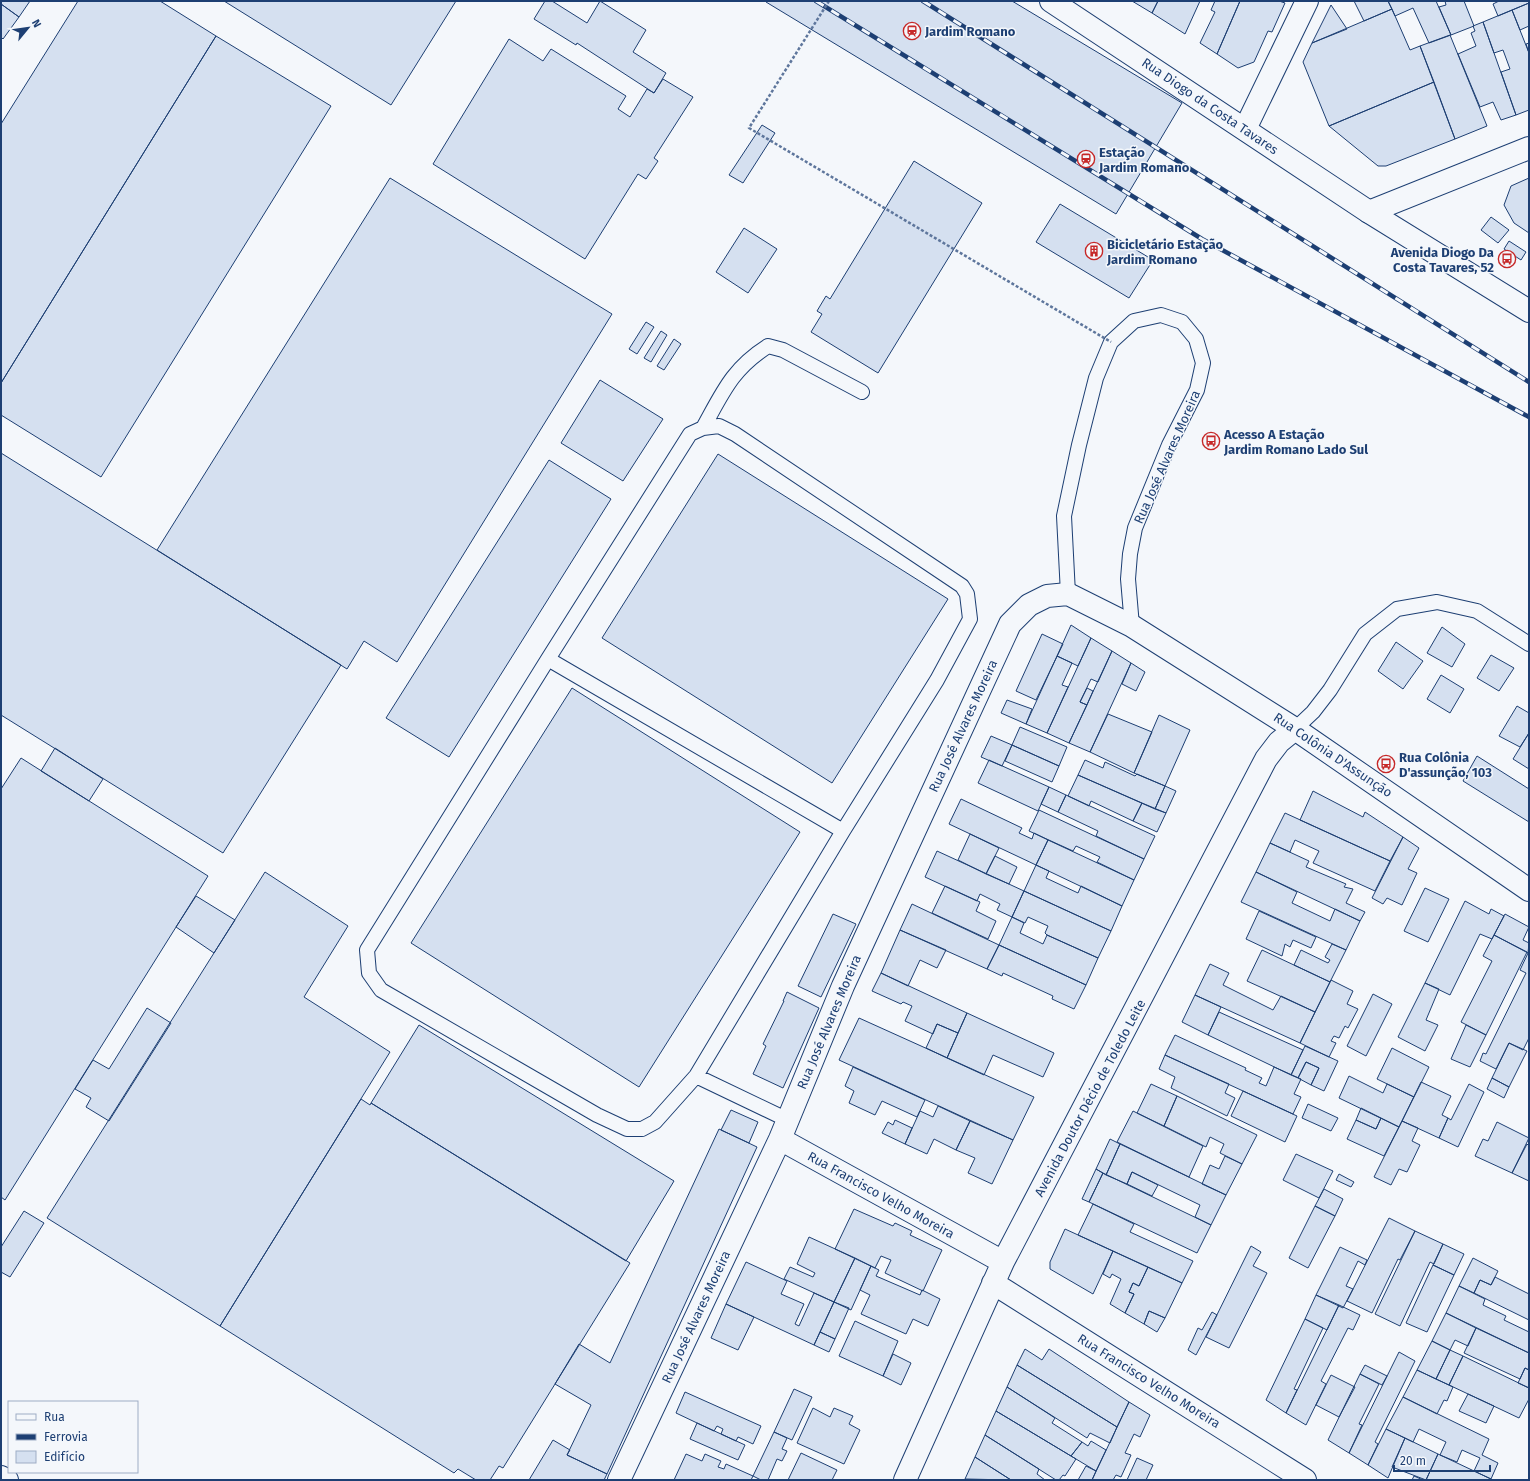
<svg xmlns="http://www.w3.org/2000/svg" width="1530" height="1481" font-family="'Fira Sans',sans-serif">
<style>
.building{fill:#d5e0f0;stroke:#1d3f73}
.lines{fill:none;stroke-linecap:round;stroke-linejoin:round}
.service-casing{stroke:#1d3f73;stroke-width:16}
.minor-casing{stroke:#1d3f73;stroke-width:24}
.tertiary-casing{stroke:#1d3f73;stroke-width:24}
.primary-casing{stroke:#1d3f73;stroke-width:24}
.service{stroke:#f4f7fb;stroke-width:14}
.minor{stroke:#f4f7fb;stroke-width:22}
.tertiary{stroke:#f4f7fb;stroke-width:22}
.primary{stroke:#f4f7fb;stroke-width:22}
.rail-casing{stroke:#1d3f73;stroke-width:4.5}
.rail{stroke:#f4f7fb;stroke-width:3;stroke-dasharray:9;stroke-linecap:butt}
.path-bridge{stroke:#5e769c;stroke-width:2.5;stroke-dasharray:3 2;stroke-linecap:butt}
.labels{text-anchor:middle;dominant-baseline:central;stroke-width:3;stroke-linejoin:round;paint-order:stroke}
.poi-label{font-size:13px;font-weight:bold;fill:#1d3f73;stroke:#f4f7fb;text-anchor:start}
.street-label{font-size:13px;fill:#1d3f73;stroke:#f4f7fb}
</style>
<rect width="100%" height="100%" fill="#f4f7fb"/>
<path class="building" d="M1,1H30L19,17L1,4Z
M78,1H160L216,36L1,383V124Z
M224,1H456L391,105Z
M545,1H552L587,23L600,1L646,30L633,52L666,73L654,93L577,43L576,45L534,19Z
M767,1H1012L1182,103L1116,214L766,2Z
M1132,1H1158L1152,13Z
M1158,1H1200L1185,34L1152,13Z
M1215,1H1240L1217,54L1200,43L1215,12L1211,10Z
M1240,1H1279L1285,3L1272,32L1268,31L1254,62L1238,68L1217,54Z
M1354,1H1388L1392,9L1364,21Z
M1388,1H1436L1451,35L1429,43L1413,8L1395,16Z
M1445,1H1464L1474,26L1451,35L1439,7L1446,5Z
M1499,1H1529V3L1498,16L1493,4Z
M1529,3V26L1520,30L1512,10Z
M1,4L19,17L3,39L1,37Z
M1331,5L1347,29L1312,43Z
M1392,9L1410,50L1420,46L1434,82L1329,126L1303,62L1312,43Z
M1512,10L1529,53V110L1516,115L1501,72L1510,69L1503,50L1494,53L1483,22Z
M1483,22L1516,115L1501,120L1493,102L1480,107L1458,54L1476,46L1471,33L1475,31L1473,26Z
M1450,35L1487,126L1455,139L1420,46Z
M216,36L331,106L101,477L1,415V383Z
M509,39L543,61L551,49L626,96L618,109L630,117L647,89L654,93L663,79L693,97L654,158L658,161L646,179L638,174L585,259L433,164Z
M1529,43V53L1526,44Z
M1434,82L1455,139L1386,166H1378L1329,126Z
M762,125L775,133L743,183L729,175Z
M914,161L982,203L878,373L811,332L822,314L817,311L826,296L830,299Z
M390,178L612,314L397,662L364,641L347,669L157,550Z
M1529,178V233L1514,223L1504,205L1511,186Z
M1060,204L1153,260L1129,298L1036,242Z
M1491,217L1509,230L1498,243L1481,230Z
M744,228L777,249L748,293L716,272Z
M1509,241L1526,252L1521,260L1504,249Z
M646,322L654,327L637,354L629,349Z
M661,331L667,335L651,362L644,358Z
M674,339L681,344L664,370L657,366Z
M600,380L663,419L623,481L561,443Z
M1,453L341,665L223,853L1,715Z
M718,454L948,599L832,783L602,638Z
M549,460L611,499L449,757L386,718Z
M1071,625L1091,638L1078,666L1057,656Z
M1442,627L1465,644L1452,667L1427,653Z
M1042,634L1063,644L1036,700L1016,691Z
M1091,638L1112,651L1098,682L1091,679L1080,702L1087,705L1069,743L1047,733Z
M1396,642L1423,661L1403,689L1378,671Z
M1112,651L1131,663L1090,752L1069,743Z
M1491,655L1514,668L1499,691L1477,678Z
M1057,656L1072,663L1062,685L1068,687L1047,733L1026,724Z
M1131,663L1145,672L1136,691L1122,684Z
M1441,675L1464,689L1450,713L1427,699Z
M572,688L800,832L639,1087L411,943Z
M1087,688L1093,691L1087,705L1080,702Z
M1007,700L1032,709L1026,724L1001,713Z
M1517,706L1529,713V733L1520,747L1499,736Z
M1108,714L1152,732L1134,773L1090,752Z
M1159,715L1190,730L1165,786L1134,773Z
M1020,727L1067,747L1059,766L1012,745Z
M1529,733V769L1513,759Z
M991,736L1012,745L1002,766L981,757Z
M1012,745L1059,766L1052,782L1005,761Z
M55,748L103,779L89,801L41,771Z
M1477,756L1529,789V822L1463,781Z
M21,758L208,876L5,1200L1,1197V789Z
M989,760L1049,787L1038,811L978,783Z
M1085,760L1103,768L1105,762L1135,776L1137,774L1165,786L1155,809L1078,775Z
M1078,775L1142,803L1133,821L1091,801L1089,806L1068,796Z
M1165,786L1176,791L1166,813L1155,809Z
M1049,787L1066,795L1058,812L1041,804Z
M1313,791L1363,817L1365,812L1403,837L1390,861L1300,820Z
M1066,795L1155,836L1144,859L1096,836L1098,831L1058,812Z
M961,799L1022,828L1019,833L1032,839L1034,833L1048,840L1036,865L949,824Z
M1142,803L1166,813L1157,832L1133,821Z
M1039,810L1144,859L1134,880L1097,862L1100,857L1076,846L1073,851L1029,831Z
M1285,813L1390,861L1375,891L1313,863L1319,851L1295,840L1290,852L1270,843Z
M970,834L999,848L986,874L958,860Z
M1403,837L1419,848L1408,869L1417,873L1402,905L1387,898L1383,904L1372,898Z
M1048,840L1134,880L1122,906L1036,865Z
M1270,843L1309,861L1306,867L1346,884L1344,887L1353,889L1346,903L1365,912L1360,921L1256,872Z
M937,851L1024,891L1012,917L997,910L1000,904L980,894L977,901L925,877Z
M995,856L1017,867L1009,884L986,874Z
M1036,865L1049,871L1046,878L1078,893L1081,886L1122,906L1111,931L1024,891Z
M265,872L348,926L304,997L390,1052L220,1326L47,1218Z
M1256,872L1297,892L1292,903L1330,921L1335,909L1360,921L1346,950L1241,902Z
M945,886L980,902L976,911L996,921L988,939L932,913Z
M1425,888L1449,899L1428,942L1404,931Z
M1024,891L1111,931L1098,958L1047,935L1045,933L1048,926L1028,917L1025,923L1012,917Z
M196,896L235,920L214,953L176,927Z
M1465,901L1489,914L1491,909L1504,916L1492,939L1480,934L1450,995L1425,983Z
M912,904L999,945L987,969L900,930Z
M1259,911L1316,937L1311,948L1293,940L1290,947L1285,944L1282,956L1246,939Z
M833,914L856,924L821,997L798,986Z
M1505,914L1529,927L1523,940L1529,943L1528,953L1494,935Z
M1012,917L1024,923L1020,933L1043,944L1047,935L1098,958L1086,985L999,945Z
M900,930L946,950L937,968L920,960L908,986L881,973Z
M1494,935L1527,952L1486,1035L1461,1022L1492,961L1483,956Z
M1332,944L1346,950L1330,982L1294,965L1301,950L1328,963L1330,960L1325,957Z
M999,945L1086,985L1074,1009L1052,999L1053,996L1003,973L1002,976L987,969Z
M1262,950L1330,982L1315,1012L1247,981Z
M1529,951V1038L1523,1050L1509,1043L1496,1069L1480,1061L1483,1053L1486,1054L1526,973L1520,970Z
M1210,964L1229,973L1223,985L1273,1010L1281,996L1315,1012L1300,1043L1195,995Z
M881,973L967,1013L958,1033L937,1024L933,1034L905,1021L912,1006L903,1002L901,1004L872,991Z
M1331,980L1353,991L1347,1004L1358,1009L1348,1028L1345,1026L1339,1038L1334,1036L1331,1041L1336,1043L1329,1057L1300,1043Z
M1425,983L1439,989L1426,1020L1438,1025L1425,1051L1398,1037Z
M787,992L819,1008L783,1088L753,1074L766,1046L763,1044L784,1001H783Z
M1373,994L1392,1004L1366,1056L1347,1046Z
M1195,995L1221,1007L1208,1035L1182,1022Z
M147,1008L171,1023L109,1121L86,1107L91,1098L75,1089L93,1060L109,1069Z
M1219,1012L1303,1050L1291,1075L1208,1035Z
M967,1013L1054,1053L1043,1077L993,1055L984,1075L947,1058Z
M859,1018L1034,1097L1013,1140L839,1060Z
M937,1024L958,1033L947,1058L926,1048Z
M419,1025L674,1181L626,1261L371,1103Z
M1466,1025L1486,1035L1470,1067L1451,1059Z
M1175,1035L1246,1068L1245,1070L1262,1078L1259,1083L1266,1086L1274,1067L1301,1079L1294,1094L1301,1097L1293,1114L1165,1055Z
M1509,1043L1527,1051L1509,1087L1492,1078Z
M1305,1046L1338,1061L1324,1091L1311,1085L1319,1068L1306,1062L1298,1078L1291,1075Z
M1392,1048L1429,1067L1414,1097L1377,1079Z
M1165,1055L1229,1084L1225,1093L1235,1098L1227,1116L1171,1088L1175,1077L1159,1069Z
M1306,1062L1319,1068L1311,1085L1298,1078Z
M853,1067L925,1100L917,1117L882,1101L875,1115L849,1103L854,1091L845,1086Z
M1349,1076L1383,1093L1387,1084L1414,1097L1399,1127L1339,1098Z
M1492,1078L1509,1087L1504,1098L1487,1089Z
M1421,1082L1451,1096L1442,1115L1448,1118L1439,1138L1402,1121Z
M1151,1084L1177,1096L1164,1126L1137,1113Z
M1469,1084L1484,1092L1458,1147L1439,1138L1448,1118L1451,1120Z
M1243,1091L1297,1116L1285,1142L1231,1116Z
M1177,1096L1257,1135L1242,1164L1220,1153L1224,1144L1210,1137L1206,1147L1164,1126Z
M361,1099L370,1105L371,1103L630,1263L503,1468L499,1466L490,1480H476L458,1469L454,1473L220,1326Z
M1308,1104L1338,1118L1331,1131L1302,1118Z
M938,1106L970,1121L956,1150L934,1139L927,1154L905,1144L920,1111L933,1117Z
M1361,1108L1381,1118L1376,1129L1356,1120Z
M731,1110L758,1122L749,1143L721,1130Z
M1133,1111L1203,1146L1189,1177L1117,1142Z
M1381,1118L1399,1127L1384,1156L1347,1139L1356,1120L1376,1129Z
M895,1120L912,1128L905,1144L882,1133L888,1122L893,1125Z
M970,1121L1013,1140L992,1184L968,1173L975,1158L956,1150Z
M1402,1121L1418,1128L1412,1141L1420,1145L1407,1172L1399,1169L1391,1185L1374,1177Z
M1497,1122L1529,1138L1512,1173L1475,1156L1483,1139L1488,1141Z
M719,1129L757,1147L607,1474L567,1455L591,1405L555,1384L579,1344L610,1363Z
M1110,1139L1120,1144L1106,1175L1096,1169Z
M1120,1144L1226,1195L1211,1225L1195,1217L1200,1205L1132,1172L1127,1184L1106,1175Z
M1527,1144L1529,1146V1181L1512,1173Z
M1296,1154L1333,1171L1319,1198L1283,1180Z
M1225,1156L1242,1164L1226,1195L1202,1184L1210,1165L1219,1169Z
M1096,1169L1103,1173L1089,1202L1082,1199Z
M1132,1172L1158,1185L1152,1196L1127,1184Z
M1103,1173L1211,1225L1197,1253L1089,1202Z
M1339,1174L1354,1182L1351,1187L1336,1180Z
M1324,1189L1343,1199L1335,1216L1315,1206Z
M1093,1204L1134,1224L1130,1232L1193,1261L1182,1283L1078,1235Z
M1315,1206L1335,1216L1308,1268L1289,1258Z
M854,1209L893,1226L895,1223L912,1231L910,1235L942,1250L923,1291L885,1273L891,1260L881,1256L875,1268L835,1249Z
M24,1211L44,1223L10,1277L1,1272V1247Z
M1389,1218L1415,1231L1400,1260L1398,1259L1372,1313L1347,1301Z
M1065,1229L1113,1251L1093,1294L1050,1269V1262Z
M1415,1231L1443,1244L1434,1264L1430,1262L1400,1326L1375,1314Z
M809,1237L855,1258L834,1302L784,1279L790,1267L813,1277L815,1273L797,1264Z
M1443,1244L1464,1254L1454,1275L1433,1265Z
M1251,1246L1261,1252L1253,1266L1267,1273L1229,1348L1206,1337Z
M1340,1247L1367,1260L1365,1265L1358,1261L1346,1286L1353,1289L1343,1308L1316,1295Z
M1113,1251L1148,1267L1139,1286L1133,1283L1129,1292L1134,1294L1125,1313L1110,1304L1121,1279L1112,1274L1110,1278L1103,1274Z
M855,1258L871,1266L851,1310L834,1302Z
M1473,1258L1498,1271L1491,1285L1480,1280L1474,1293L1459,1286Z
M746,1262L787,1281L781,1294L804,1304L795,1324L799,1326L814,1293L834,1302L814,1345L726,1304Z
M1433,1265L1454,1275L1427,1332L1406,1323Z
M871,1266L879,1270L876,1276L920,1295L922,1290L940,1299L928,1326L913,1319L906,1334L861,1314L870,1295L860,1290Z
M1148,1267L1182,1283L1165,1318L1149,1311L1144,1324L1125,1313L1134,1294L1129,1292L1133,1283L1139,1286Z
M1495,1277L1529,1294V1320L1474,1293L1480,1280L1491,1285Z
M1459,1286L1485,1299L1483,1305L1506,1316L1504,1320L1529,1332V1353L1446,1313Z
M1316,1295L1339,1305L1327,1330L1305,1319Z
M834,1302L849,1308L835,1339L820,1332Z
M726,1304L754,1317L738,1350L711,1338Z
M1339,1305L1360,1315L1353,1330L1348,1328L1321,1381L1326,1384L1306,1425L1286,1413Z
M1149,1311L1165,1318L1157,1332L1144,1324Z
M1212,1312L1217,1315L1196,1355L1188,1350L1198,1328L1202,1330Z
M1446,1313L1476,1328L1468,1346L1455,1340L1450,1350L1432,1341Z
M1305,1319L1323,1328L1294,1389L1297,1390L1286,1413L1266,1400Z
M855,1321L898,1341L883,1376L839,1356Z
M1476,1328L1529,1353V1370L1525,1368L1520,1379L1464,1353Z
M820,1332L835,1339L829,1352L814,1345Z
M1432,1341L1450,1350L1436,1379L1417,1370Z
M1025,1349L1042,1360L1049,1349L1129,1402L1117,1427L1017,1365Z
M1450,1350L1463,1356L1449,1385L1436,1379Z
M1399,1352L1415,1361L1375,1442L1378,1444L1368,1465L1349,1453Z
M893,1354L911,1363L901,1385L883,1376Z
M1463,1356L1529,1388V1399L1519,1418L1449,1385Z
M1017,1365L1117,1427L1110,1443L1090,1433L1087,1438L1007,1387Z
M1365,1365L1387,1376L1382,1385L1360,1374Z
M1525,1368L1529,1370V1388L1518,1383Z
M1417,1370L1453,1387L1447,1401L1444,1400L1437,1414L1403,1397Z
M1360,1374L1379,1384L1359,1424L1362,1425L1349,1453L1328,1440Z
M1331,1375L1355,1387L1339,1417L1316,1405Z
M1007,1387L1055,1418L1052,1423L1082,1442L1071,1456L996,1411Z
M794,1389L812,1397L792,1440L774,1432Z
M685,1392L761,1426L753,1444L738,1437L736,1441L721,1434L723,1429L717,1426L714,1431L676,1413Z
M1468,1394L1494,1406L1486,1423L1459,1411Z
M1403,1397L1489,1439L1482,1455L1498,1463L1491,1479L1474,1471L1480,1458L1462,1450L1457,1462L1440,1455L1446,1442L1419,1429L1413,1442L1386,1429Z
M1129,1402L1150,1415L1140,1437L1134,1434L1125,1453L1131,1455L1121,1477L1116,1475L1113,1480H1092Z
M813,1408L830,1417L834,1408L853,1416L849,1424L860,1430L844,1464L797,1443Z
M996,1411L1076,1459L1065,1476L1063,1475L1059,1480H1056L985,1435Z
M697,1423L745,1445L738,1460L690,1439Z
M1386,1429L1405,1438L1388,1478L1368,1465Z
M774,1432L787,1438L782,1449L787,1451L782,1461L777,1459L768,1480H761L753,1476Z
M985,1435L1039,1469L1037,1474L1045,1480H1011L975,1457Z
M1405,1438L1438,1454L1426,1480L1392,1467Z
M553,1440L570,1450L567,1455L607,1474L604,1480H529Z
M1091,1441L1106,1450L1096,1471L1071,1456L1082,1442L1088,1446Z
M801,1453L837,1470L832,1480H788Z
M686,1454L702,1461L705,1454L721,1461L718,1467L724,1469L726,1464L753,1476L751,1480H674Z
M1438,1454L1491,1479L1490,1480H1426Z
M975,1457L1011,1480L965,1479Z
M1137,1458L1153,1465L1146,1480H1127Z
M1086,1466L1096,1471L1092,1480H1078Z
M1414,1476L1423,1480H1412Z"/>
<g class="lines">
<defs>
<path id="service" d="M719,426L735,434L962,586L967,594L970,619L937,680L843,831L696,1076L655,1122L642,1129H627L597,1115L381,990L369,973L367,950L548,659L690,434L703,428Z
M703,428C723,392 732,369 768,346L783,350L862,392
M1068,594L1064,516L1079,445L1096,378L1111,342L1134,321L1161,315L1182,322L1196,339L1203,363L1197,390L1169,445L1135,528L1130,554L1128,579L1132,626
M548,659L843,831
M1295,729L1313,712L1330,690L1365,634L1397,609L1437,602L1477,611L1529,644
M696,1076L788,1120"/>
<path id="minor" d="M1245,129L1307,1
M1369,212L1529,148
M780,1139L1003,1262
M993,1283L1305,1480
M619,1480L780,1139L843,986L1010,624L1029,605L1047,596L1068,594L1132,626L1295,729L1529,890
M905,1480L1003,1262L1266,759L1279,742L1295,729"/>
<path id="tertiary" d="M1051,1L1369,212L1529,311"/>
<path id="primary" d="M1,1477L7,1480"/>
</defs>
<use href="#service" class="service-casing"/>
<use href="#minor" class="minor-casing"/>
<use href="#tertiary" class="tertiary-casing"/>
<use href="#primary" class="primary-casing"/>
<use href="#service" class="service"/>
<use href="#minor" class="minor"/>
<use href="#tertiary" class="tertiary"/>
<use href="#primary" class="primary"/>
<defs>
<path id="rail" d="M816,1L1202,239L1529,417
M923,1L1529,382"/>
</defs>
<use href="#rail" class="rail-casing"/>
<use href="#rail" class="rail"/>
<path class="path-bridge" d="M829,1L749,128L1111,342"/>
</g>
<defs>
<symbol id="station-ring" viewBox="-11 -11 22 22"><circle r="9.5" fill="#f4f7fb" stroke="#c62828" stroke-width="1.5"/><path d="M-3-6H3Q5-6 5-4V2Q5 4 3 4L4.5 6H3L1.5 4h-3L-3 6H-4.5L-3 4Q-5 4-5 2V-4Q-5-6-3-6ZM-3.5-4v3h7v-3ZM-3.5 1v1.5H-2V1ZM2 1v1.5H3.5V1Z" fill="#c62828"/></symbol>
<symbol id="building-ring" viewBox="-11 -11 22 22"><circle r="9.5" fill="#f4f7fb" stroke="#c62828" stroke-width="1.5"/><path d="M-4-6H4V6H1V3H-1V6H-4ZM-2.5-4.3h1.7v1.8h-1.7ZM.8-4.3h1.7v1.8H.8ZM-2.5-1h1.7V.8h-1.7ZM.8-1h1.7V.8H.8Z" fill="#c62828"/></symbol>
<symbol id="bus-ring" viewBox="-11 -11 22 22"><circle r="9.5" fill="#f4f7fb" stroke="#c62828" stroke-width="1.5"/><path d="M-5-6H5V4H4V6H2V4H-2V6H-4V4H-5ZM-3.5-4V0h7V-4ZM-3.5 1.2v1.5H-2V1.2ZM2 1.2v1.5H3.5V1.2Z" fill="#c62828"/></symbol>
</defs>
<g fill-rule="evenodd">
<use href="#station-ring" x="902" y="21" width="20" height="20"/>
<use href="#station-ring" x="1076" y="149" width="20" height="20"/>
<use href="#building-ring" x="1084" y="241" width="20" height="20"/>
<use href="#bus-ring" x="1497" y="249" width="20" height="20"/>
<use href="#bus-ring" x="1201" y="431" width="20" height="20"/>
<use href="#bus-ring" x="1376" y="754" width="20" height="20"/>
</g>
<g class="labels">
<g class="poi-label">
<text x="925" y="31">Jardim Romano</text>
<text x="1099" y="152">Estação<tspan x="1099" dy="15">Jardim Romano</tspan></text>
<text x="1107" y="244">Bicicletário Estação<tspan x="1107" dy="15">Jardim Romano</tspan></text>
<text x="1494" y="252" text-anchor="end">Avenida Diogo Da<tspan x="1494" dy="15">Costa Tavares, 52</tspan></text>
<text x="1224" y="434">Acesso A Estação<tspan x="1224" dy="15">Jardim Romano Lado Sul</tspan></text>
<text x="1399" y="757">Rua Colônia<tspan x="1399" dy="15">D'assunção, 103</tspan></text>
</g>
<g class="street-label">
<text transform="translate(1210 106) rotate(34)">Rua Diogo da Costa Tavares</text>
<text transform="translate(1167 457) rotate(-66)">Rua José Alvares Moreira</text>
<text transform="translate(963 726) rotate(-65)">Rua José Alvares Moreira</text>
<text transform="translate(1333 755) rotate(34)">Rua Colônia D'Assunção</text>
<text transform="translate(829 1022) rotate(-67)">Rua José Alvares Moreira</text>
<text transform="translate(1090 1098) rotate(-62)">Avenida Doutor Décio de Toledo Leite</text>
<text transform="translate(881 1195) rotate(29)">Rua Francisco Velho Moreira</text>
<text transform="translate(696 1317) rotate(-65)">Rua José Alvares Moreira</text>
<text transform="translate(1149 1381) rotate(32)">Rua Francisco Velho Moreira</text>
</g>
</g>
<rect width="1530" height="1481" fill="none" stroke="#1d3f73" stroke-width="4"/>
<rect x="8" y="1401" width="130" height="72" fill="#f4f7fb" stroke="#9eadc5"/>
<rect x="16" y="1414" width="20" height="6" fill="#f4f7fb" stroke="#9eadc5"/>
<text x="44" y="1421" font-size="12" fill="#1d3f73">Rua</text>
<rect x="16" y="1434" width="20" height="6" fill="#1d3f73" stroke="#9eadc5"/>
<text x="44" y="1441" font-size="12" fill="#1d3f73">Ferrovia</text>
<rect x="16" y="1451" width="20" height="12" fill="#d5e0f0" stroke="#9eadc5"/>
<text x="44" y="1461" font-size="12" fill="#1d3f73">Edifício</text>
<g transform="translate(28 28) rotate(61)" stroke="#f4f7fb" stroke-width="3" paint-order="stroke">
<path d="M0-3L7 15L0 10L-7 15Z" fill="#1d3f73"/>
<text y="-6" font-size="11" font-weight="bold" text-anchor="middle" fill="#1d3f73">N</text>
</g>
<path d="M1394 1465v6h96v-6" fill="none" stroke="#1d3f73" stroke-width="2"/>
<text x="1400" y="1465" font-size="12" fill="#1d3f73" stroke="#f4f7fb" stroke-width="3" paint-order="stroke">20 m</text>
</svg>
